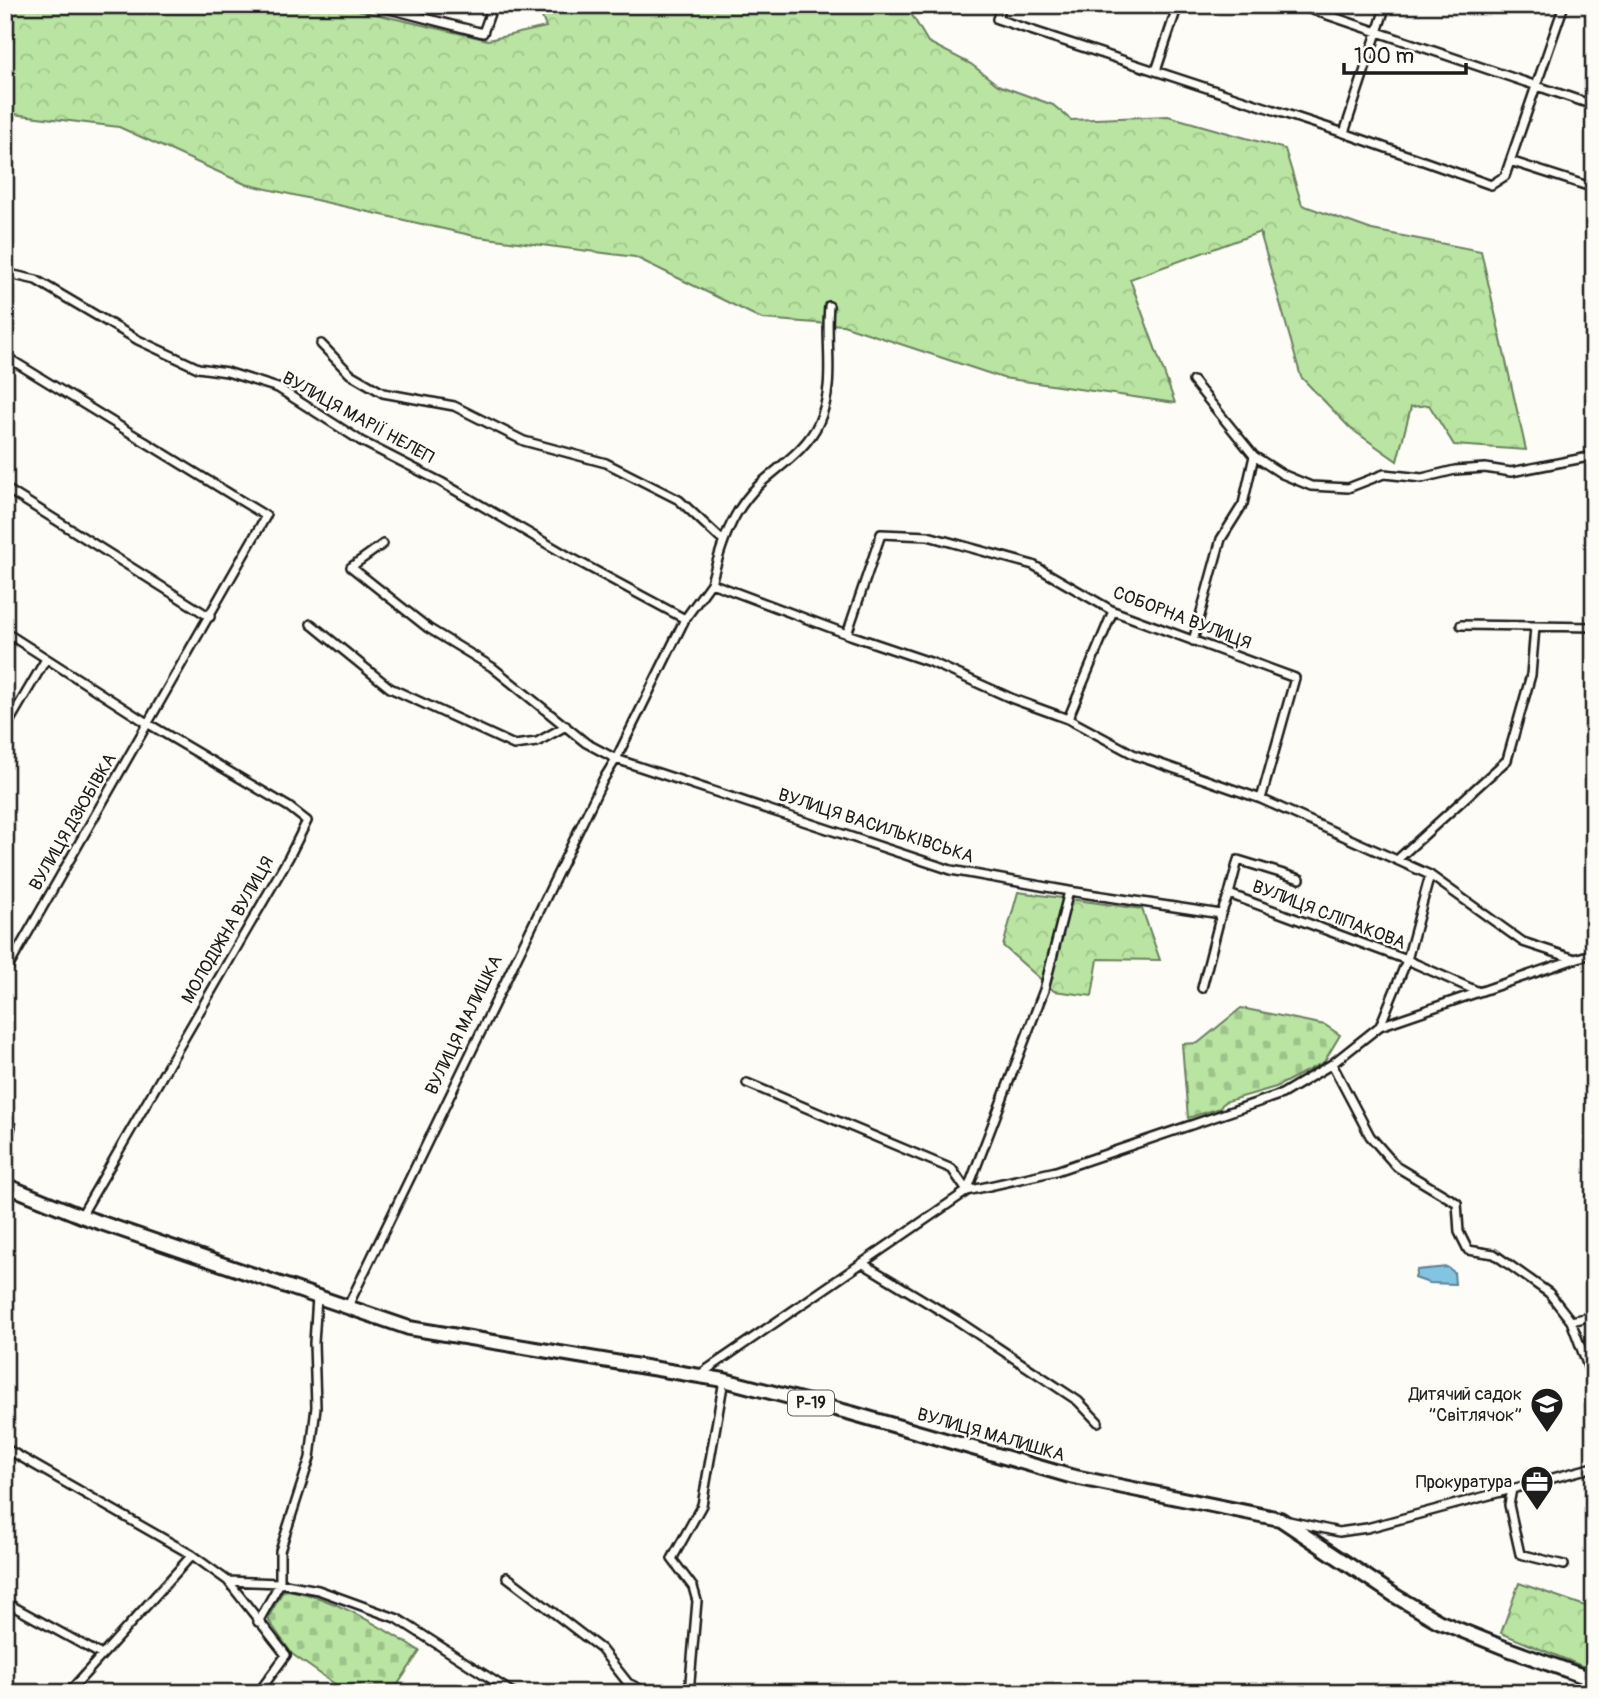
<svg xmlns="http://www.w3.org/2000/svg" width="1599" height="1698" font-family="Pangolin,sans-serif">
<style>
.forest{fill:url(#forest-crowns);stroke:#6a805e;stroke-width:2}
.cemetery{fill:url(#cemetery-stones);stroke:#6a805e;stroke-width:2}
.water{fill:#83c4e3;stroke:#5a8193;stroke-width:2}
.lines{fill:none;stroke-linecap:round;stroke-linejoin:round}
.street-casing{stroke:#1c1c1c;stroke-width:12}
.primary-casing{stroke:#1c1c1c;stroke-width:18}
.street{stroke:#fdfcf7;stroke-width:7}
.primary{stroke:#fdfcf7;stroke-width:12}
.labels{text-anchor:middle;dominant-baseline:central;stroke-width:5;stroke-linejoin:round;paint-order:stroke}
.shield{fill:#fdfcf7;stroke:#605f5e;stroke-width:2}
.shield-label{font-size:16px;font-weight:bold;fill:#1c1c1c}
.street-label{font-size:18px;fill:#1c1c1c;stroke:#fdfcf7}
.poi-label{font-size:18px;fill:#1c1c1c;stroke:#fdfcf7;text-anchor:end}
</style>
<defs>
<pattern id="forest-crowns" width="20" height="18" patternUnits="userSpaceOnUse" patternTransform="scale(1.75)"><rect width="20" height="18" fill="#b9e4a1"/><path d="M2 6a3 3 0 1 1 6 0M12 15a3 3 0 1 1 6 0" fill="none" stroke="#9ec38a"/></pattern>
<pattern id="cemetery-stones" width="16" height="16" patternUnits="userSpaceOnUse" patternTransform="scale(1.75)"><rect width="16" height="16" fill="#b9e4a1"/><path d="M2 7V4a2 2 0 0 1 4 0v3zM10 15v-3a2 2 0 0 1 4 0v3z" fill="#9ec38a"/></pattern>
</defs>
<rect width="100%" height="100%" fill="#fdfcf7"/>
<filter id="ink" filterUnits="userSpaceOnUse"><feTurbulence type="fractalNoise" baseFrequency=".0143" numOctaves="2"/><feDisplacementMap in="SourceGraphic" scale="14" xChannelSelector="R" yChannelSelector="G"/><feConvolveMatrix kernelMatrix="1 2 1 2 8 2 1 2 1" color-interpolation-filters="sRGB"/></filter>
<g filter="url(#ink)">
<path class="forest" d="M5,5H353L358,10L488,40L546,27L537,5H906L928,42L971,64L998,85L1053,105L1071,120L1168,116L1285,149L1302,205L1372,230L1481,251L1526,450L1454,445L1429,405L1411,407L1397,461L1350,428L1301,377L1260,232L1130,279L1175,403L1003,378L843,325L762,319L635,257L479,237L245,184L119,127L5,113Z
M1018,892L1142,909L1160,960L1098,959L1092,996L1054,991L1003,946Z
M1519,1583L1594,1609V1671L1501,1633Z"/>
<path class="cemetery" d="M1241,1008L1325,1025L1340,1035L1324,1062L1276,1087L1224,1102L1220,1108L1188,1118L1182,1044L1198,1043Z
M288,1590C336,1598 379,1626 420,1651L392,1693H340L342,1689L292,1654L269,1621V1616L283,1591Z"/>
<path class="water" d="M1447,1267L1454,1272L1455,1284L1429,1283L1415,1278L1417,1270Z"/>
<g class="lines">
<defs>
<path id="street" d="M374,5L483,33L493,5
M1002,5L997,19L1344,133L1491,185L1505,176L1564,5
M1298,5L1593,105
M1156,71L1178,5
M1344,133L1386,5
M1510,161L1594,188
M5,273L36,280L138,340L198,368L227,372L278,388L361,441L441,482L568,556L685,619
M321,344L350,374L383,393L454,406L524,441L606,463L679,500L722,540
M5,356L266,516L5,973
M1193,381L1254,456L1282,474L1311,486L1348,488L1384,474L1422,478L1455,470L1485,468L1511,472L1594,456
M5,488L210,617
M383,544L351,567L428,628L492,667L586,743L616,759L951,870L1069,891L1044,990L967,1191
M711,583C721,546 731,511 760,484C781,465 807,449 819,422C836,385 825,345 829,306
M311,624L390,688L514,745L537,742L566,726
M1461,625L1594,627
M5,632L147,723L289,807L307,821L289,857L81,1216
M847,634L881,534L928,536L1033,565L1113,611L1295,678L1261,799
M1193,641L1221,539L1243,504L1254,456
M1068,719L1113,611
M5,729L46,659
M1398,859L1507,760L1531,675L1535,627
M1430,875L1523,942L1575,959L1594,953
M1069,891L1221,914
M1229,894L1238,860L1300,879
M1202,988L1221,914L1229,894L1407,960L1380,1026
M1332,1064L1370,1136L1397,1167L1457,1203L1459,1232L1468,1250L1494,1254L1549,1293L1571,1321L1594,1383
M747,1083L952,1169L967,1191
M5,1123L11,1126L5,1147
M862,1263L958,1321L1078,1401L1098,1422
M347,1308L603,780L616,759L685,619L711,583L847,634L933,663L1013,699L1068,719L1135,755L1261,799L1430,875L1407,960L1479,992L1575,959
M1571,1321L1594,1316
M699,1375L967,1191L1056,1171L1282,1094L1332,1064L1380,1026L1479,992
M5,1448L192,1555L228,1581L280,1583L318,1590L398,1619L513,1693
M1512,1489L1509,1505L1520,1554L1564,1565
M1289,1521L1339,1532L1367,1528L1594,1467
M507,1577L601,1649L628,1683L648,1693
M228,1581L286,1655L258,1693
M5,1602L100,1654
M258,1622L280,1583V1551L310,1458L316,1407L314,1343L317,1297
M68,1693L192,1555
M689,1693L697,1601L693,1587L672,1559L702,1505L724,1380"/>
<path id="primary" d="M5,1185L81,1216L409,1328L724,1380L851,1413L1070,1476L1280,1519L1397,1597L1438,1621L1505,1648L1594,1680"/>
</defs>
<use href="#street" class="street-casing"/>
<use href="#primary" class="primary-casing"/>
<use href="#street" class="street"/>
<use href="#primary" class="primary"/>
</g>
</g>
<defs>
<symbol id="school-pin" viewBox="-11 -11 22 30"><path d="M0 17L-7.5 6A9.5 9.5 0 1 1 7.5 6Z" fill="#1c1c1c" stroke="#fdfcf7"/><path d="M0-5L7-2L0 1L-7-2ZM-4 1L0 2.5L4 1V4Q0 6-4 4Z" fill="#fff"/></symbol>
<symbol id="office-pin" viewBox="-11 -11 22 30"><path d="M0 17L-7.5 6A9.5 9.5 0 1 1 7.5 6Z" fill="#1c1c1c" stroke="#fdfcf7"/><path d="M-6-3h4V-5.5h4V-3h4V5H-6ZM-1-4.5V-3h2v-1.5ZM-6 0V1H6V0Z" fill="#fff"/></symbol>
</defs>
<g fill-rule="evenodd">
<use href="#school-pin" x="1528" y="1385" width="38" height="52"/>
<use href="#office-pin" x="1518" y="1463" width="38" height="52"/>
</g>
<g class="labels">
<rect class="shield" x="788" y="1390.5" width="46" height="25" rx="5"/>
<g class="shield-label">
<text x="811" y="1403">Р-19</text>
</g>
<g class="street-label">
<text transform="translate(358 418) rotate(29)">ВУЛИЦЯ МАРІЇ НЕЛЕП</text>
<text transform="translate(1182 618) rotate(21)">СОБОРНА ВУЛИЦЯ</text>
<text transform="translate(73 822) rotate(-60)">ВУЛИЦЯ ДЗЮБІВКА</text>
<text transform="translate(876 826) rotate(18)">ВУЛИЦЯ ВАСИЛЬКІВСЬКА</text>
<text transform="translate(1329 915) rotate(21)">ВУЛИЦЯ СЛІПАКОВА</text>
<text transform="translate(228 930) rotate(-60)">МОЛОДІЖНА ВУЛИЦЯ</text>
<text transform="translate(464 1025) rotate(-64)">ВУЛИЦЯ МАЛИШКА</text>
<text transform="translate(991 1435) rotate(16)">ВУЛИЦЯ МАЛИШКА</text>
</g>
<g class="poi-label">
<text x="1522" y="1394">Дитячий садок<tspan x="1522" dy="21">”Світлячок”</tspan></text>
<text x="1512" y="1482">Прокуратура</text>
</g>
</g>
<rect width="1599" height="1698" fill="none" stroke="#fdfcf7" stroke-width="28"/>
<rect x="14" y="14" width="1571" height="1670" fill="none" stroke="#1c1c1c" stroke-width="2.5" filter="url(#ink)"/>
<path d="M1344 63v10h122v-10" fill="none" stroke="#1c1c1c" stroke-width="3.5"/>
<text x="1354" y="63" font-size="21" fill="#1c1c1c" stroke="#fdfcf7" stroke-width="5" paint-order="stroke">100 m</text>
</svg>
